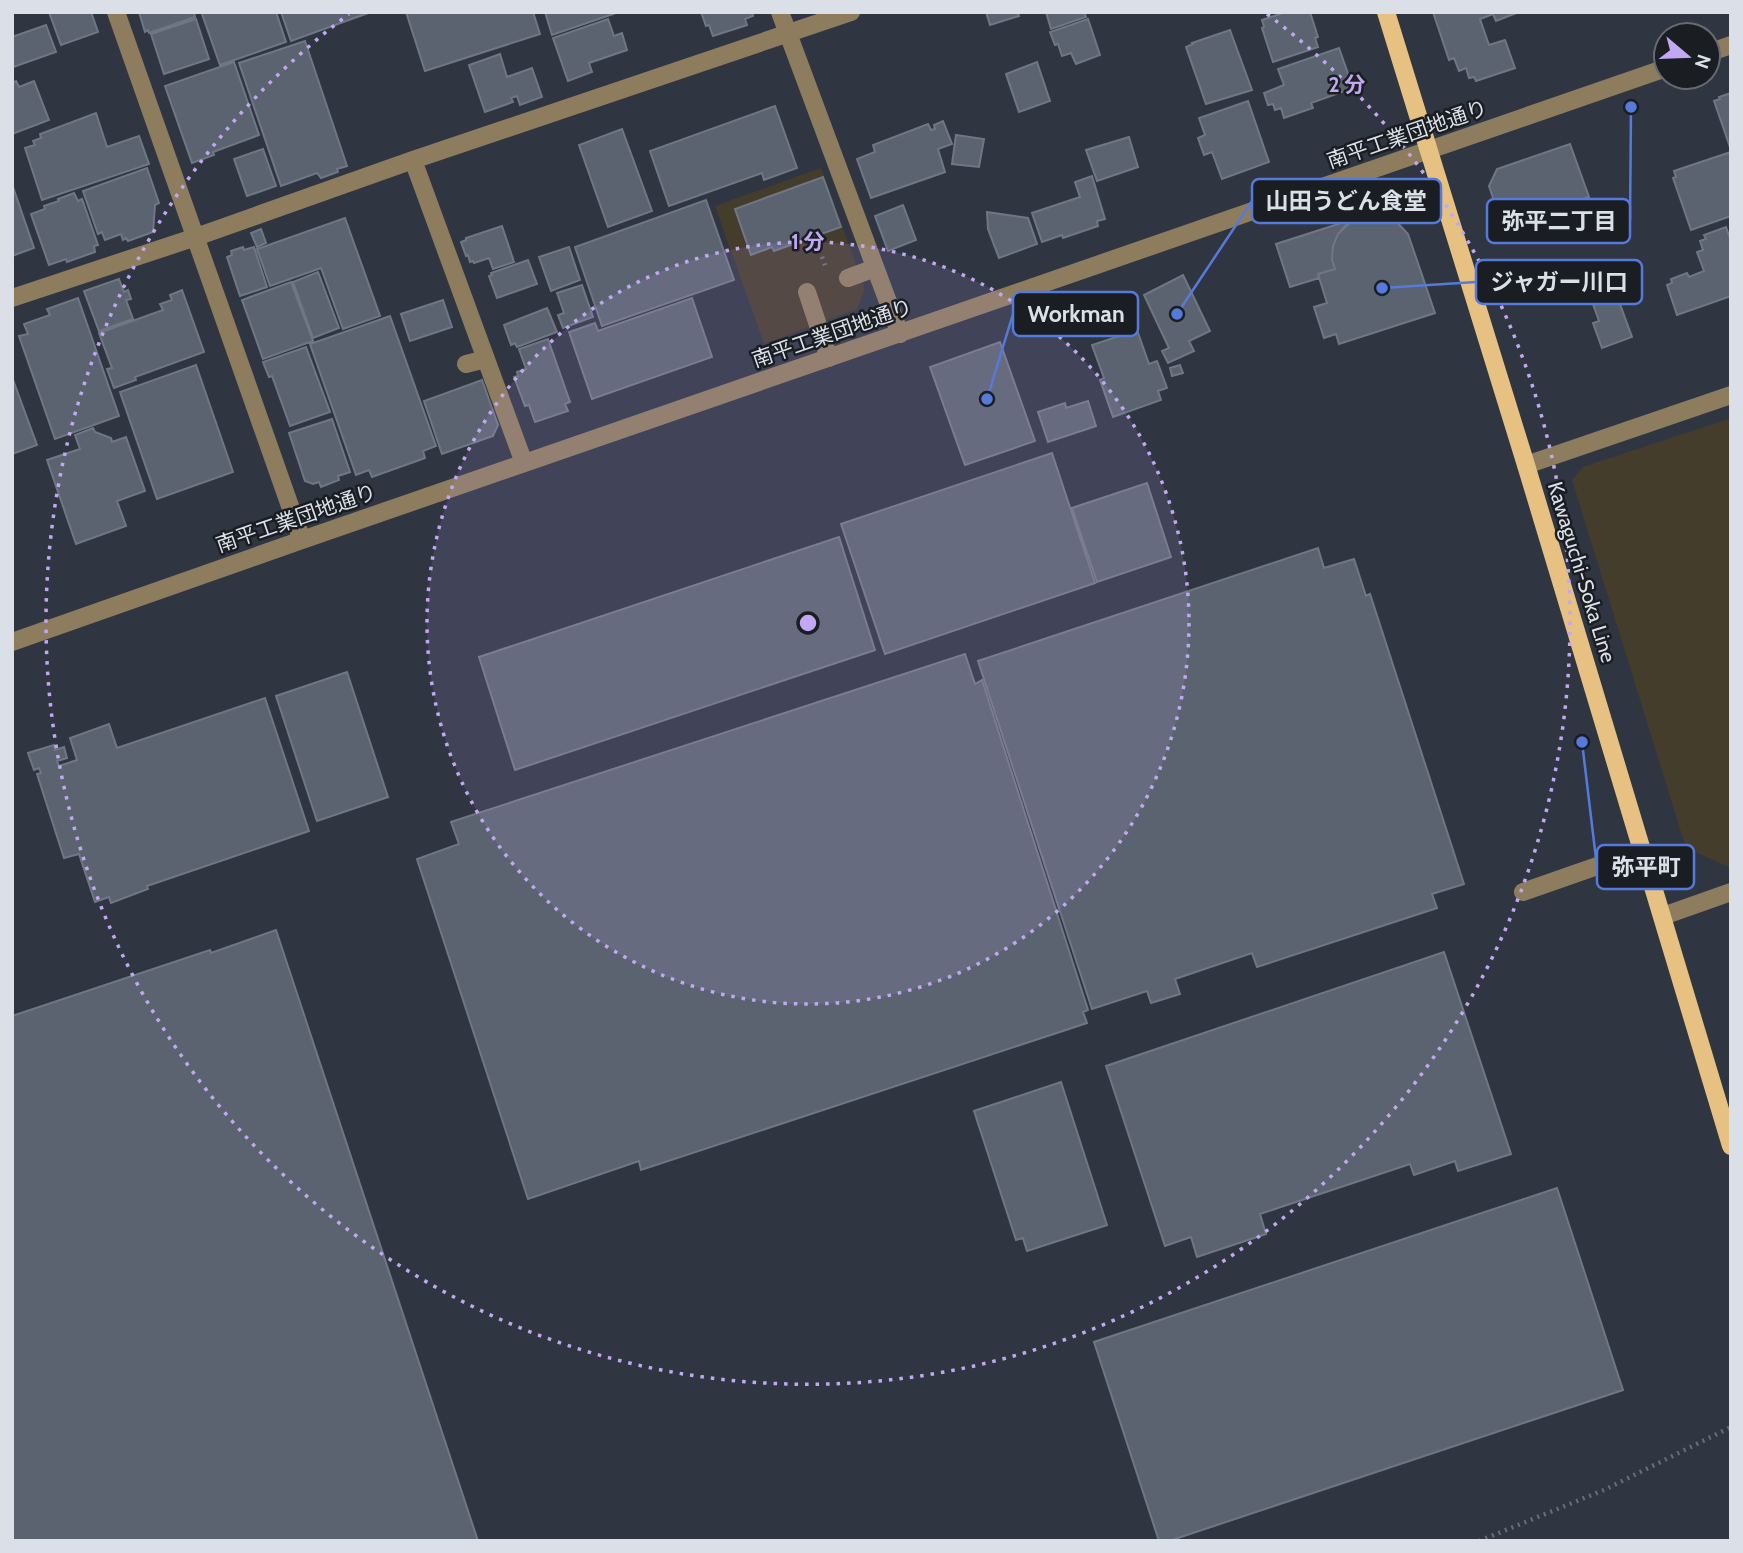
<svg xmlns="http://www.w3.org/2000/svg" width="1743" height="1553" font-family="Cabin,'Noto Sans JP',sans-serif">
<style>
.commercial{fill:#453d2c}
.building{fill:#5a636f;stroke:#6f7784;stroke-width:2}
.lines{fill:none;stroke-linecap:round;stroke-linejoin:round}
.path{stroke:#686e79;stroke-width:4.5;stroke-dasharray:2 5;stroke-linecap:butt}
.minor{stroke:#8e7c5e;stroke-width:18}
.major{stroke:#e7c181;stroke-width:18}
.ring{fill:none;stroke:#c2a8f3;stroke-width:3.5;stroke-dasharray:3.5 7}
.labels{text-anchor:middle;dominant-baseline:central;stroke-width:5;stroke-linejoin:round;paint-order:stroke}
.street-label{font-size:21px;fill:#dbdfe7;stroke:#1a1e23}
.centre{fill:#c2a8f3;stroke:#1a1e23;stroke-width:3.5}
.ring-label{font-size:21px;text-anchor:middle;font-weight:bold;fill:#c2a8f3;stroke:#1a1e23;stroke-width:5;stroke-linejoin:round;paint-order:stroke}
.leader{fill:none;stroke:#567adc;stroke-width:2.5}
.callout-dot{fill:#567adc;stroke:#1a1e23;stroke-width:2.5}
.callout{fill:#1a1e23;stroke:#567adc;stroke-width:2.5}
.callout-label{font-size:23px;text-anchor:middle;font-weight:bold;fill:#dbdfe7}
</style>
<rect width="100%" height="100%" fill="#2f3642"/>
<path class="commercial" d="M821,168L865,289L857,309L764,344L715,206Z
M1731,418V868L1686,848L1572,480L1583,467Z"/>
<path class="building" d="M49,12H91L98,32L61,45Z
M139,12H194L195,17L149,33L148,30L145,32Z
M207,12H276L286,42L220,65L202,14Z
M281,12H371L291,41Z
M406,12H533L540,34L425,71Z
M545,12H616V13L552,35Z
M701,12H752L753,16L745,19L747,25L713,36L709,25L706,26Z
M986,12H1018L1019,16L990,25Z
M1046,12H1084L1086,17L1051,29Z
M1286,12H1310L1318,37L1315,38L1318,47L1273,62L1262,28L1264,27L1262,20Z
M1433,12H1519L1496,21L1493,14L1480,19L1489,45L1505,40L1515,68L1476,81L1474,77L1469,78L1466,68L1459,71L1454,58L1449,60Z
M196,19L209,59L164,74L151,34Z
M608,19L614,36L622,33L627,50L589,63L592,72L568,81L553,38Z
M1088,19L1100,55L1076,64L1071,53L1062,56L1058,44L1055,45L1050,32Z
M46,25L56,52L13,67L12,37Z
M1230,30L1252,90L1206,104L1186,47L1193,44L1192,43Z
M305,41L347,166L337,169L338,172L321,178L317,173L281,186L239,63Z
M1339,48L1351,82L1357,80L1359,86L1311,103L1313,108L1284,118L1281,108L1275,110L1273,104L1268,105L1264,93L1284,85L1278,69Z
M500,54L507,77L532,68L542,97L520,105L517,96L511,98L513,102L485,112L469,65Z
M234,62L259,135L213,152L214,155L192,163L165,86Z
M1037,62L1050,101L1019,112L1006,74Z
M16,81L19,87L34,81L49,120L12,134V83Z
M1731,93V150L1714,101L1720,99L1719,97Z
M1248,101L1269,162L1222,179L1212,152L1204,155L1198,138L1205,135L1199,118Z
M775,106L797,168L764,180L762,173L669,206L650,151Z
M96,113L107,147L139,136L149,164L42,200L25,148L35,145L33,141L41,138L40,134Z
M943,121L952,144L938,149L945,172L871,198L857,159L875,152L873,145L928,124L931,130L935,129L934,125Z
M622,129L652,211L608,227L579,145Z
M956,135L984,139L979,167L952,164Z
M1129,137L1138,167L1097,181L1086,150Z
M1570,144L1589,197L1503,227L1489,186L1497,169Z
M263,149L276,186L247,196L234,159Z
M1731,152V216L1691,230L1673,178L1676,177L1674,171Z
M147,168L159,203L155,205L153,232L128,241L126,238L123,240L121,234L105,240L102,232L98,234L83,191Z
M1092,176L1105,219L1097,221L1098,226L1063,238L1062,235L1042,242L1032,213L1080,197L1075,182Z
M823,177L841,227L774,251L772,247L751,255L735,209Z
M12,184L34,248L12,256Z
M74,193L78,201L82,199L98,245L94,246L95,252L67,262L66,259L49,265L31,214L45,209L44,206L59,201L58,199Z
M706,200L734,280L602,326L575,247Z
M903,205L916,240L888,251L875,216Z
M987,212L1028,218L1037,244L999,258L988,229Z
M1371,215H1380L1396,221L1408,234L1435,313L1339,344L1336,334L1324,338L1314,307L1327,303L1318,274L1335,269L1332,260L1333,246L1338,234L1344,227L1354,219Z
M345,218L380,316L343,329L321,268L270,286L257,249Z
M1354,219L1338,234L1333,246L1332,260L1335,269L1318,274L1319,278L1290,287L1276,244Z
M502,226L514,262L493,269L489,258L474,263L473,261L470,262L468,255L466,256L461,242L466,240V238Z
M1726,227L1731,241V296L1677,315L1667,285L1672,283L1671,279L1687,273L1689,277L1704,271L1697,252L1703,250L1700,241L1706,239L1704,235Z
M261,229L266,243L257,247L251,233Z
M243,247L244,250L254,247L267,287L240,296L227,257L232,255L231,251Z
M569,247L580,280L551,291L539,257Z
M528,260L537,284L497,298L489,276L492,275L491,273Z
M318,272L339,328L313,338L293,282Z
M1183,275L1210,331L1189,341L1194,351L1168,363L1162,351L1169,348L1144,295Z
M119,279L124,292L128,290L131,299L126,300L133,319L99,331L84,291Z
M291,282L313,341L263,359L242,300Z
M582,285L593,317L563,328L558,315L564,313L557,293Z
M1613,285L1632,337L1602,348L1593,323L1599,321L1589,293Z
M182,290L204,352L135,377L136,380L114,388L107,369L112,368L99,333L163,310L160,304L172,300L170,295Z
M78,298L119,416L55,439L19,336L28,334L24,324L50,315L47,309Z
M692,298L712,357L592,399L569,332L595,323L598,331Z
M443,300L452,327L410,341L401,314Z
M547,308L557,332L517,347L515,343L511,345L504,325Z
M390,316L436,446L423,451L425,458L372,477L369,470L356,475L310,344Z
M1137,330L1149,364L1157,361L1167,388L1158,391L1161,400L1113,417L1100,380L1104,378L1092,345Z
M548,339L570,402L565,404L568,411L535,422L529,405L525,406L514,377L518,376L517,372L526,369L519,349Z
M1000,342L1035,441L965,465L930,367Z
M306,347L330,412L290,426L272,376L269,377L263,362Z
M196,365L233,472L157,499L120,392Z
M1180,365L1183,373L1172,376L1170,368Z
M12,377L37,445L12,454Z
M482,380L498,425L493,436L442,454L424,401Z
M1088,401L1096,426L1048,442L1038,412L1065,403L1066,408Z
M332,419L350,472L338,476L339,480L321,487L319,482L313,484L305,481L289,433Z
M93,428L95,432L111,438L112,442L126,437L145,491L117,501L126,526L76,544L47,460L80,449L75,435Z
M1052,453L1095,583L885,654L841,524Z
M1147,483L1171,557L1097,582L1072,508Z
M839,537L875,650L515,770L479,657Z
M1318,548L1324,568L1354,559L1366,596L1370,594L1464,884L1432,894L1437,908L1257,967L1252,953L1175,979L1180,994L1151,1003L1147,991L1092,1009L978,661Z
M965,654L975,684L982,680L1088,1010L1083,1012L1087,1023L641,1170L639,1161L528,1199L417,859L459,844L451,822Z
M347,672L388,797L317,821L276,696Z
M265,698L309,831L147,886L148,889L111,903L109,897L95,902L79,854L64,858L37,774L41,773L39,768L34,770L28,753L54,745L55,750L64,747L67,758L57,761L59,766L77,760L70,738L109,724L117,748Z
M276,930L478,1541H12V1016L210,950L211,953Z
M1444,952L1511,1154L1458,1171L1455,1161L1414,1175L1410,1164L1260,1214L1266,1234L1197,1257L1191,1237L1165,1246L1106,1066Z
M1061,1082L1107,1225L1027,1251L1023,1238L1016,1240L974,1111Z
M1557,1188L1623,1390L1169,1541H1159L1094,1342Z"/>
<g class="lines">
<path class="path" d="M815,237L826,268
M1479,1541L1604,1490L1731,1427"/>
<path class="minor" d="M116,12L302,540
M780,12L900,334
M1708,53L1731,45
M413,160L524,463
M848,278L875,268
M807,292L829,358
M12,298L196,237L413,160L851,12
M466,364L486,359
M1526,465L1731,395
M12,642L302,540L1666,68
M1523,892L1643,850
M1663,916L1731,892"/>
<path class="major" d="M1386,12L1526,465L1731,1146"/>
</g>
<circle cx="808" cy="623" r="381" fill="#c2a8f3" fill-opacity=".12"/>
<g class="ring">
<circle cx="808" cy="623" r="381"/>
<path d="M1267 14A762 762 0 1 1 349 14"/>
</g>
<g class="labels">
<g class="street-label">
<text transform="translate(1407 134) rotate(-19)">南平工業団地通り</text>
<text transform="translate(832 333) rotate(-19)">南平工業団地通り</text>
<text transform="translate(296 518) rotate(-19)">南平工業団地通り</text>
<text transform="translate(1582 572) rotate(73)">Kawaguchi-Soka Line</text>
</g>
</g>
<circle cx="808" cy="623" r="10" class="centre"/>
<g class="ring-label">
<text x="1347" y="92">2 分</text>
<text x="808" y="249">1 分</text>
</g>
<path class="leader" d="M1177 314L1252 201M1631 107L1630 221M1382 288L1476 282M987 399L1013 314M1582 742L1597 867"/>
<g class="callout-dot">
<circle cx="1177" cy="314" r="7"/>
<circle cx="1631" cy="107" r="7"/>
<circle cx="1382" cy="288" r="7"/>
<circle cx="987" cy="399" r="7"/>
<circle cx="1582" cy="742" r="7"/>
</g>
<g class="callout">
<rect x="1252" y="179" width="189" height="44" rx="7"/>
<rect x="1487" y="199" width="143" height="44" rx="7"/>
<rect x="1476" y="260" width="166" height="44" rx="7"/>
<rect x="1013" y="292" width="125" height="44" rx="7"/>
<rect x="1597" y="845" width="97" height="44" rx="7"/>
</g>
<g class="callout-label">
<text x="1346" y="209">山田うどん食堂</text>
<text x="1559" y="229">弥平二丁目</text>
<text x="1559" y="290">ジャガー川口</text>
<text x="1076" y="322">Workman</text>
<text x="1646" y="875">弥平町</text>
</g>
<rect width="1743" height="1553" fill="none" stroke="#dbdfe7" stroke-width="28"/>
<g transform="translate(1687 56) rotate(109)"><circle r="33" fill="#1a1e23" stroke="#676b71" stroke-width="2"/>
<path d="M0-5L12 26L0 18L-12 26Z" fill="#c2a8f3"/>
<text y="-10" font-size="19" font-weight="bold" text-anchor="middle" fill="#dbdfe7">N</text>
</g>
</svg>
